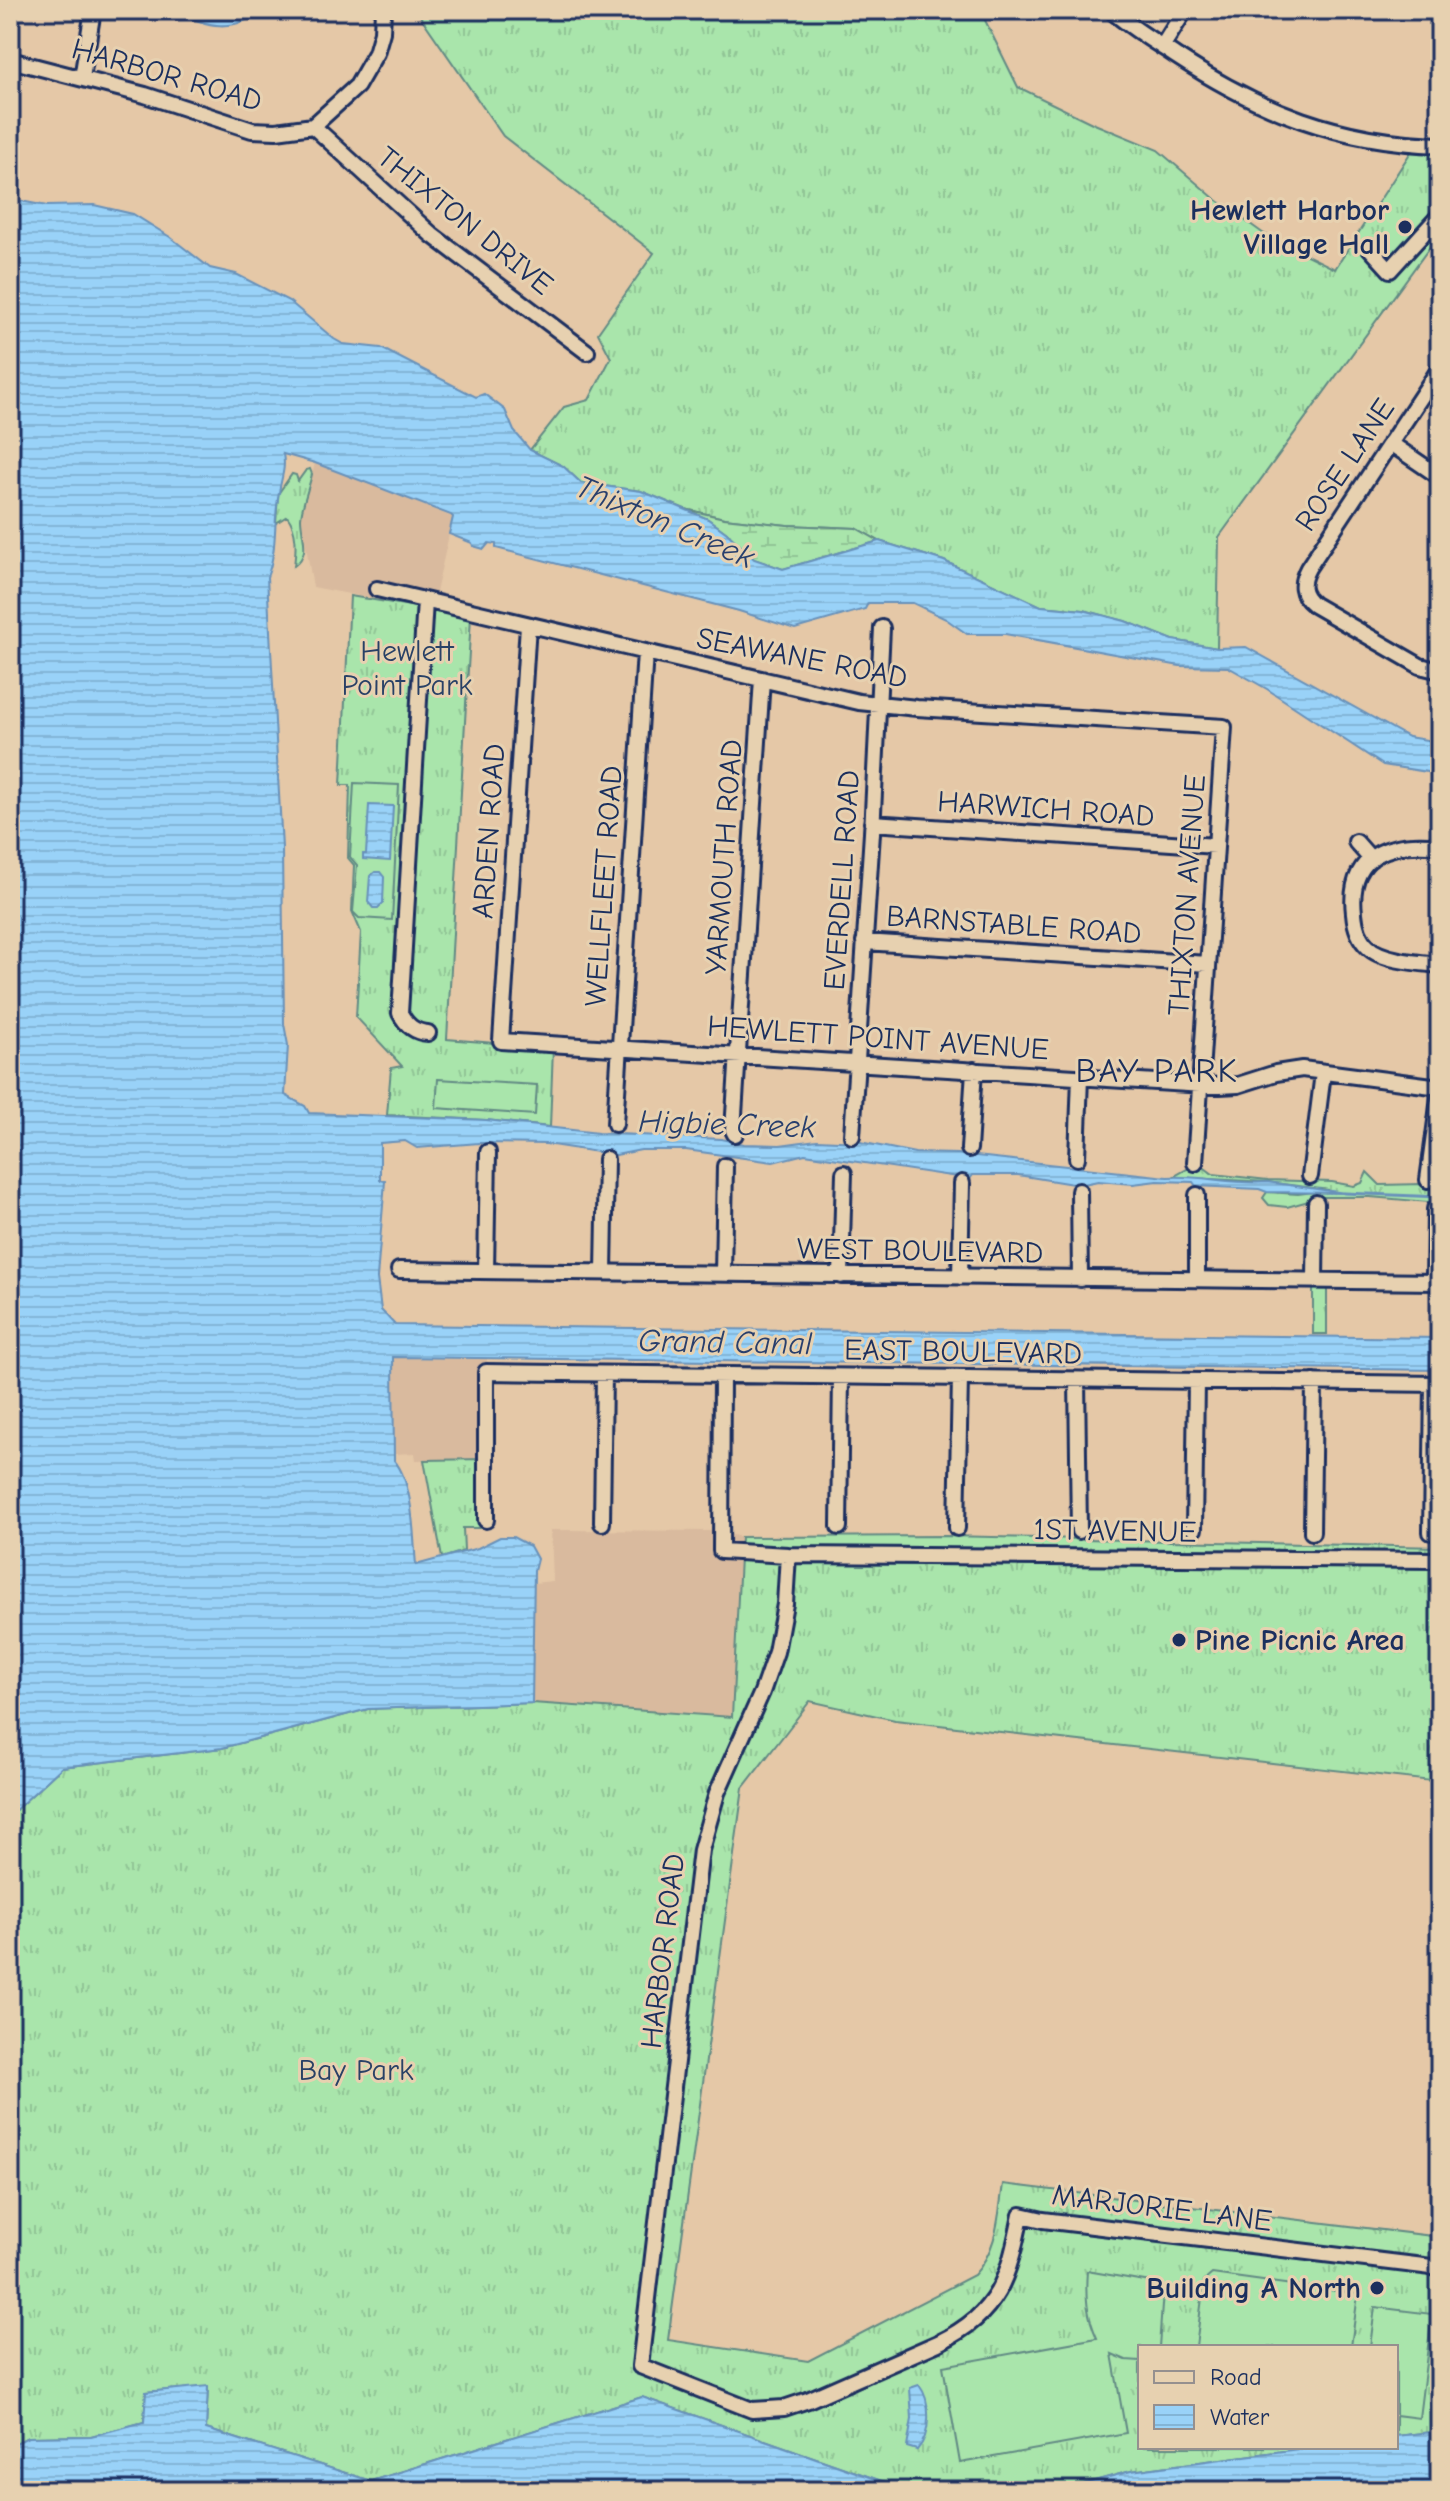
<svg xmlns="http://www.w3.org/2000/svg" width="1450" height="2501" font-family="'Comic Neue',sans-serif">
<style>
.built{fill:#d9ba9e}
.grass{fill:url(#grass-tufts);stroke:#628a84;stroke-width:2}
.wetland{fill:url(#wetland-marsh);stroke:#628a84;stroke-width:2}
.pitch{fill:#a9e5ab;stroke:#628a84;stroke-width:2}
.water{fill:url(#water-rules);stroke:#6791ba;stroke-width:2}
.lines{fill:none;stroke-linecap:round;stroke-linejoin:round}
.stream{stroke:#6791ba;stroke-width:3}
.minor-casing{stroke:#1b2f5e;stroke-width:20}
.minor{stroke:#e7d1b0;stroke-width:14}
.poi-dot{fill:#1b2f5e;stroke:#e7d1b0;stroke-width:3}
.labels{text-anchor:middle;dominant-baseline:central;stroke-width:6;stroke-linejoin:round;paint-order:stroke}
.street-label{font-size:30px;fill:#1b2f5e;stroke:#e7d1b0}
.poi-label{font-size:30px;font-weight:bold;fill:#1b2f5e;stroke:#e7d1b0;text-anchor:end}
.park-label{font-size:30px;fill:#294166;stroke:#e7d1b0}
.water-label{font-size:32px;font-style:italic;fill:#283f6d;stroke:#e7d1b0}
.quarter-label{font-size:34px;letter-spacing:2px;fill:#1b2f5e;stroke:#e7d1b0}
</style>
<defs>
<pattern id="grass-tufts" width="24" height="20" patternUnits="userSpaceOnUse" patternTransform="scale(2)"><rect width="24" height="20" fill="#a9e5ab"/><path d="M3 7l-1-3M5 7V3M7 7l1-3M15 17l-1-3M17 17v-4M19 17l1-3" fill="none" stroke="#91c596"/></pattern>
<pattern id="wetland-marsh" width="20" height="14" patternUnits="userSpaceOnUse" patternTransform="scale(2)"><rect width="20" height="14" fill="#a9e5ab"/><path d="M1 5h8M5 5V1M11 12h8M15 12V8" fill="none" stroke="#91c596"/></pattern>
<pattern id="water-rules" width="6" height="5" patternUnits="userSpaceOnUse" patternTransform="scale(2)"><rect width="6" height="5" fill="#99d2f8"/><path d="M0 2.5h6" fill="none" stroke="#83b5d7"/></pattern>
</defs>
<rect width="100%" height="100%" fill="#e5c8a7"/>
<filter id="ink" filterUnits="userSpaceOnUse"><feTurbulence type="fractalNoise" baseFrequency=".0125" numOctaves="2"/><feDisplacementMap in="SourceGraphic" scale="16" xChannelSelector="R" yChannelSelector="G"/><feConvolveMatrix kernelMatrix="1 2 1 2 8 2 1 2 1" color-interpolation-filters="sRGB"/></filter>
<g filter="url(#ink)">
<path class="built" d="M315,463L453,517L432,610L313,587L301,517Z
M393,1357L487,1358L486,1459L416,1460L415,1453L394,1454Z
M551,1530L716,1531L741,1537L732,1717L532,1703L533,1583L553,1581Z"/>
<path class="grass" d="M416,10H980L1018,87L1092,123L1158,150L1214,198L1264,234L1335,269L1418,141L1440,143V233L1219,537L1217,648L1173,640L1125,621L1084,610L1041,606L944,561L879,541L856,528L787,525L724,518L685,509L641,491L581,483L563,466L530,450L564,407L589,400L611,358L598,333L654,253L503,136Z
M310,469L312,474C309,488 302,504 301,518C301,536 312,553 294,566C296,550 298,530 287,516L276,523L278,494L292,474L296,475L298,481L306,470Z
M350,596L471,616L447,1039L553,1048L550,1127L486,1120L387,1115L391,1068L402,1066L356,1017L361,932L352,911L354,865L348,858L350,785H341Z
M1198,1163L1213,1174L1268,1180L1332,1182L1354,1186L1362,1183L1367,1172L1380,1185L1422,1184L1440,1189V1203L1370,1197H1323L1287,1207L1269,1205L1263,1198L1267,1192L1298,1194L1329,1190L1267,1182L1173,1177Z
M1313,1286H1327V1334H1313Z
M486,1459L485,1528H463L464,1551L442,1558L424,1460Z
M947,1536L1440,1547V1782L895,1720L810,1701L743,1788L668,2340L808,2361L974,2275C998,2249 998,2217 1003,2184L1440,2237V2431L1396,2436V2347H1140V2447H1314L1131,2471L1058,2491H910L642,2397L371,2481L206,2429L208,2387L146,2392L144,2422L91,2436L28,2437L10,2446V1815L62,1767L222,1748L368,1709L532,1703L732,1717L741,1537Z"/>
<path class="wetland" d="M685,509L724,518L787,525L856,528L879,541L783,569L754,559L727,533L708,519Z"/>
<path class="pitch" d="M354,783L399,785L392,920L359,918L353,912L357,865L350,857Z
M438,1079L537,1085L535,1115L436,1108Z
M1087,2271L1156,2283L1163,2291L1159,2347H1140V2361L1126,2360L1112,2354L1126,2433L960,2463L943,2366L1097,2338C1087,2316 1085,2297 1087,2271Z
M1212,2274L1358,2294L1351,2347H1196L1204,2281Z
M1375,2307L1432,2314L1419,2418L1396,2415V2347H1370Z"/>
<path class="water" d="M174,10H264C232,33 208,28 174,10Z
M10,199L47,206L94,205L133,214L170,237L210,268L236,274L289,301L334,339L343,344L381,348L476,397L484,394L505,410L514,431L530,450L563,466L581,483L641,491L708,519L727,533L754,559L783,569L879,541L944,561L1041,606L1083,610L1125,621L1173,640L1217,648L1246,647L1408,737L1440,742V774L1383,765L1267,689L1228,667L1180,666L1005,634H967L946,619L913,603H868L865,609L795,629L739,611L496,548V544L489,543L484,549L473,546L472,543L449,534L453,517L451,515L315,463L283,454C286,469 281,478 279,493C273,521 278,549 267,577L282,848L284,1024L288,1045L285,1095L305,1106L309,1113L486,1120L598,1133L721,1139L744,1144L780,1145L817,1140L860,1142L915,1153L958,1154L1167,1177C1201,1175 1234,1185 1267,1182L1345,1193L1267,1192L1259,1189L1196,1186L1193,1182L1157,1181L1133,1184L1098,1181L1079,1185L1018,1175H973L970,1179L805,1154L773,1162L686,1150H641L616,1155L546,1144L479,1143L417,1148L405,1141L380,1143V1180L385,1181L377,1278L381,1310L395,1325L1440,1338V1370L393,1357L394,1460C414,1484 413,1534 416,1565L478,1548L500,1537H513L530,1546L537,1559L534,1571L532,1703L368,1709L222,1748L62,1767L10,1815Z
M369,805L393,806L390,861L363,859V854H366Z
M375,872H380L384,877L383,903L378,908H373L368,902L370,876Z
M919,2385C932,2402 931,2435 917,2450L907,2447L912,2419L910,2388Z
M208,2386L206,2429L371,2481L642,2397L910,2491H10V2446L28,2437L91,2436L144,2422L146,2392Z
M1440,2431V2491H1058L1131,2471L1314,2447H1396V2436Z"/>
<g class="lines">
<path class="stream" d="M1344,1193L1440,1197"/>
<defs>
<path id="minor" d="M1111,10C1131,28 1154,41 1176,56C1260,111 1339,142 1440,145
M1162,47L1185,10
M10,60L145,95L252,130L276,131L313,126L357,86L376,53L382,32L383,10
M82,78L93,10
M313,126L432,235L587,352
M1369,247L1390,270L1440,215
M1440,368L1308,568C1300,583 1300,594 1314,605L1420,666L1440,671
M1390,443L1440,477
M377,589L859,702L917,708L1224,727L1195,1163
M425,601L400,1013C406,1025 414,1032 428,1033
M528,625L501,1041L1220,1086L1238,1085L1276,1073L1302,1069L1440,1087
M872,823L1216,846
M1356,842L1371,859
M1440,846C1391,840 1347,854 1354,913C1355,925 1359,939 1368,947C1382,961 1421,963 1440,965
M864,942L1208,964
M615,1124L645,652
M735,1134L733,1130L762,679
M852,1136L872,833L882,628
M969,1149L974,1070
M1077,1158L1080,1077
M1310,1176L1323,1073
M1428,1180L1440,1091
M1079,1191L1080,1279
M399,1270L1440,1282
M486,1271L488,1152
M604,1272L606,1159
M723,1274L725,1166
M841,1276L844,1173
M960,1277L962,1183
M1197,1279V1195
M1315,1280L1316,1203
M1434,1282L1435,1209
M722,1376L721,1551L788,1555L1440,1560
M1077,1380L1079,1531
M486,1520V1372L1440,1384
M602,1523L604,1374
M839,1527L841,1377
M957,1528L960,1378
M1194,1529L1196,1381
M1312,1532L1314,1382
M1431,1532L1433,1384
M788,1555L785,1604L776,1652L762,1692L717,1793L701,1850L640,2366L752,2410L784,2408L808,2400L938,2343C1000,2312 1008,2279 1021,2215L1043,2220L1440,2268"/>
</defs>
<use href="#minor" class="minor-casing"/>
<use href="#minor" class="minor"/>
</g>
</g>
<g class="poi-dot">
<circle cx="1405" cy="227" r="8"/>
<circle cx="1179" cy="1640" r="8"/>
<circle cx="1377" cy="2288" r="8"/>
</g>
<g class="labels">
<g class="street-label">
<text transform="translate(167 75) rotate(16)">HARBOR ROAD</text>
<text transform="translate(465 221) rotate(39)">THIXTON DRIVE</text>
<text transform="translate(1345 465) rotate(-56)">ROSE LANE</text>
<text transform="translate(802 658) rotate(11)">SEAWANE ROAD</text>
<text transform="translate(1046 809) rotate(4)">HARWICH ROAD</text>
<text transform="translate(489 831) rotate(-86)">ARDEN ROAD</text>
<text transform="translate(724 857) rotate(-86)">YARMOUTH ROAD</text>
<text transform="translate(842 880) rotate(-86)">EVERDELL ROAD</text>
<text transform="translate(604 886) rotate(-86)">WELLFLEET ROAD</text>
<text transform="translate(1187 895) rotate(-86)">THIXTON AVENUE</text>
<text transform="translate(1014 925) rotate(4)">BARNSTABLE ROAD</text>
<text transform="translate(878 1038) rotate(4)">HEWLETT POINT AVENUE</text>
<text transform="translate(920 1251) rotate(1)">WEST BOULEVARD</text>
<text transform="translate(963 1352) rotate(1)">EAST BOULEVARD</text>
<text transform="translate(1115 1531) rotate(1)">1ST AVENUE</text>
<text transform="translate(663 1951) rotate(-83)">HARBOR ROAD</text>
<text transform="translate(1162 2208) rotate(7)">MARJORIE LANE</text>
</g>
<g class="poi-label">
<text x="1389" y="210">Hewlett Harbor<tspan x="1389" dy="34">Village Hall</tspan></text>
<text x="1195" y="1640" text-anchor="start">Pine Picnic Area</text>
<text x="1361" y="2288">Building A North</text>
</g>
<g class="park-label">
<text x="407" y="651">Hewlett<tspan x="407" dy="34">Point Park</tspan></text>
<text x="356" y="2070">Bay Park</text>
</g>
<g class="water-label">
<text transform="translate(665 522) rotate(23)">Thixton Creek</text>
<text transform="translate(727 1124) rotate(2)">Higbie Creek</text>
<text transform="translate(725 1342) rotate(1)">Grand Canal</text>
</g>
<g class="quarter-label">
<text x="1157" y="1071">BAY PARK</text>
</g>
</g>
<rect width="1450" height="2501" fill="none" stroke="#e7d1b0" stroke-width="40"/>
<rect x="20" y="20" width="1410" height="2461" fill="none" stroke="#1b2f5e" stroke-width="3" filter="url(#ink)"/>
<rect x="1138" y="2345" width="260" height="104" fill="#e7d1b0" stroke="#95908f" stroke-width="2"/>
<rect x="1154" y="2371" width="40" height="12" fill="#e7d1b0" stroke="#95908f" stroke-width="2"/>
<text x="1210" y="2385" font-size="24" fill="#1b2f5e">Road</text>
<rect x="1154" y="2405" width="40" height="24" fill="url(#water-rules)" stroke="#95908f" stroke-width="2"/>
<text x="1210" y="2425" font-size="24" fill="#1b2f5e">Water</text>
</svg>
